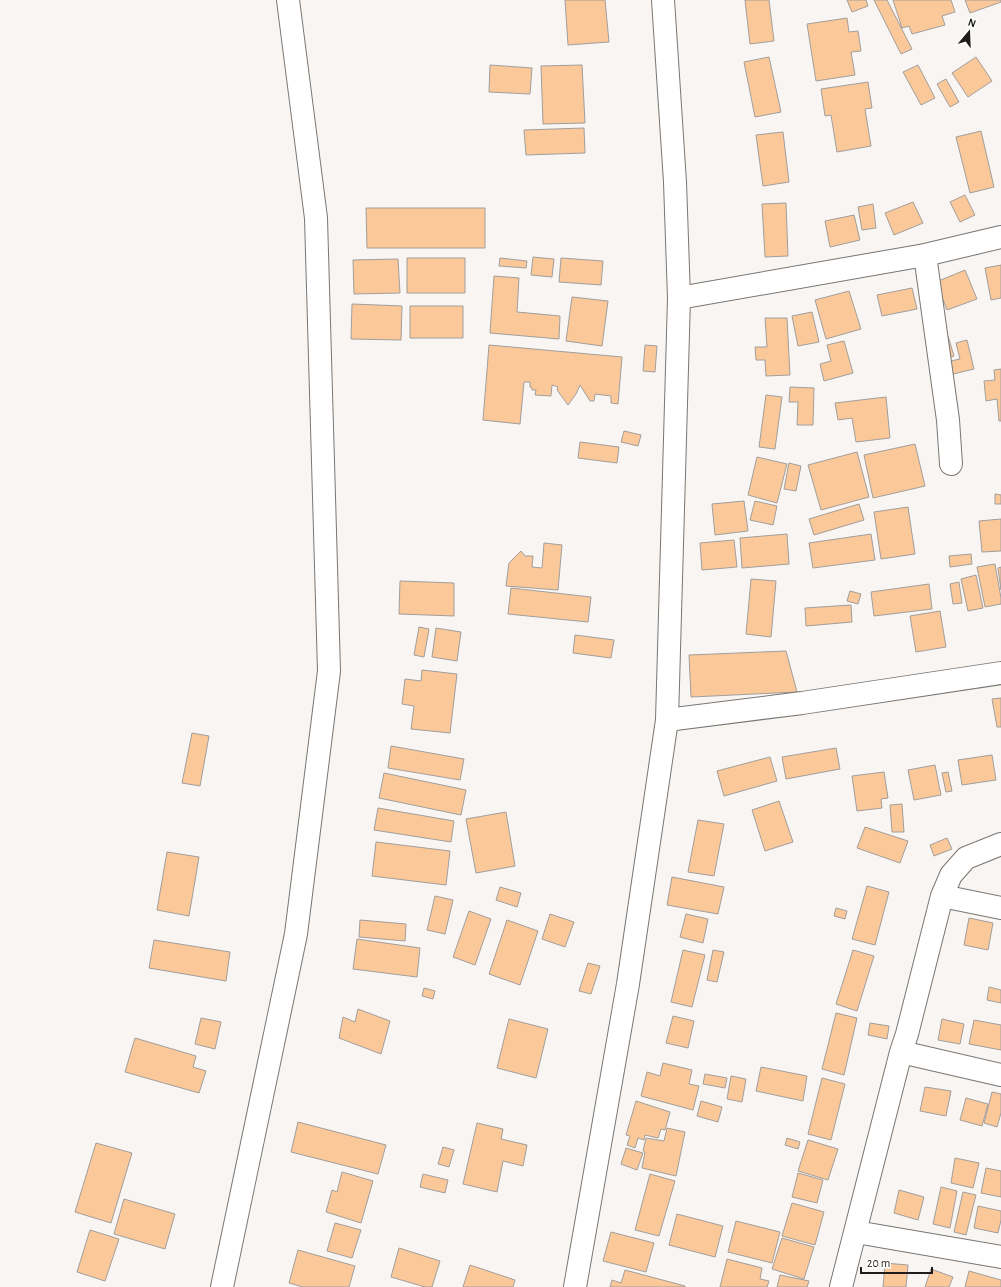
<svg xmlns="http://www.w3.org/2000/svg" width="1001" height="1287" font-family="'Alegreya Sans',sans-serif">
<style>
.building{fill:#fbc89a;stroke:#a29e9b}
.lines{fill:none;stroke-linecap:round;stroke-linejoin:round}
.street-casing{stroke:#797673;stroke-width:24}
.street{stroke:#fff;stroke-width:22}
</style>
<rect width="100%" height="100%" fill="#f8f5f2"/>
<path class="building" d="M565,0H605L609,42L568,45Z
M745,0H769L774,41L750,44Z
M847,0H866L868,6L852,12Z
M874,0H887L912,49L901,54Z
M893,0H951L955,12L942,16L945,25L912,34L909,26L902,28Z
M965,0H1001V2L970,13Z
M847,18L849,32L858,31L861,51L851,52L855,75L816,81L807,24Z
M769,57L781,112L755,117L744,62Z
M976,57L992,81L968,97L952,73Z
M490,65L532,68L530,94L489,92Z
M582,65L585,123L543,124L541,66Z
M918,65L935,98L921,105L903,72Z
M946,79L959,102L950,107L937,84Z
M868,82L872,108L865,109L871,146L837,152L831,115L825,116L821,89Z
M584,128L585,153L526,155L524,130Z
M981,131L994,187L970,193L956,137Z
M783,132L789,182L763,186L756,135Z
M965,195L975,215L960,222L950,202Z
M913,202L923,223L894,235L885,213Z
M786,203L788,256L765,257L762,204Z
M873,204L876,228L862,230L858,207Z
M366,208H485V248H367Z
M854,215L860,240L830,247L825,221Z
M533,257L554,259L552,277L531,275Z
M407,258H465V293H407Z
M500,258L527,261L526,268L499,266Z
M561,258L603,261L601,285L559,282Z
M398,259L400,293L354,294L353,260Z
M1001,265V298L991,300L985,268Z
M965,270L977,299L947,310L936,282Z
M494,276L519,278L517,312L560,316L559,339L490,333Z
M912,288L917,309L882,316L877,295Z
M849,291L861,329L826,339L815,300Z
M572,297L608,301L602,346L566,341Z
M352,304L402,306L401,340L351,339Z
M410,306H463V338H410Z
M812,312L819,342L798,346L792,316Z
M765,318H787L790,375L766,376L765,360H756L755,347H767Z
M948,336L954,356L947,358L940,339Z
M967,340L974,369L949,375L946,362L960,359L956,343Z
M844,341L853,373L824,381L820,364L831,361L827,345Z
M489,345L622,357L618,404L611,403V396L595,394L594,401H590L580,385L576,394L568,405L557,390L558,387L552,385L551,396L535,395L536,390H532V388L530,387V382H524L520,424L483,420Z
M645,345L657,346L655,372L643,371Z
M1001,369V421H999L997,399L986,401L984,381L995,380L994,370Z
M790,387L814,388L813,425H797L798,402H789Z
M766,395L782,397L775,449L759,447Z
M886,397L890,438L856,442L852,418L838,420L835,403Z
M624,431L641,435L638,446L621,442Z
M580,442L619,447L617,463L578,458Z
M915,444L925,486L873,498L864,455Z
M857,452L869,497L821,510L808,465Z
M757,457L787,464L777,503L748,495Z
M789,463L801,466L796,491L784,489Z
M995,494L1001,495V504H995Z
M744,501L748,531L715,535L712,504Z
M755,501L777,506L773,525L750,520Z
M859,504L864,520L814,535L809,519Z
M908,507L915,554L881,559L874,512Z
M1001,519V551L982,552L979,521Z
M787,534L789,564L742,568L740,538Z
M871,534L875,560L813,568L809,543Z
M734,540L737,567L702,570L700,543Z
M544,543L562,545L558,590L506,586L509,563L521,551L525,556H533L532,567L542,568Z
M971,554L972,564L950,567L949,556Z
M995,564L1001,598V604L985,607L977,567Z
M1001,567V590L998,568Z
M976,575L983,608L968,611L961,579Z
M751,579L776,581L771,637L746,634Z
M400,581L454,583V616L399,614Z
M959,582L962,603L953,604L950,584Z
M929,584L932,609L874,616L871,592Z
M511,588L591,597L588,622L508,614Z
M850,591L861,594L858,604L847,601Z
M851,605L852,622L806,626L805,608Z
M940,611L946,647L916,652L910,616Z
M419,627L429,629L424,657L414,655Z
M436,628L461,632L457,661L432,657Z
M575,635L614,640L611,658L573,653Z
M786,651L797,692L691,697L689,655Z
M422,670L457,674L450,733L411,729L414,706L402,704L405,679L421,681Z
M1001,698V727H997L992,699Z
M192,733L209,736L200,786L182,783Z
M391,746L464,759L460,780L388,768Z
M836,748L840,769L786,779L782,757Z
M992,755L996,780L962,785L958,760Z
M770,757L777,781L724,796L717,771Z
M935,765L941,795L914,800L908,770Z
M884,772L888,798L881,799L882,808L857,811L852,776Z
M948,772L952,791L946,792L942,773Z
M384,773L466,790L461,815L379,798Z
M779,801L793,842L765,851L752,810Z
M902,804L904,832H892L890,805Z
M378,808L454,821L451,842L374,830Z
M506,812L515,866L476,873L466,819Z
M698,820L724,824L714,876L688,872Z
M865,827L908,841L900,863L857,848Z
M947,838L952,849L934,856L930,845Z
M376,842L450,851L446,885L372,876Z
M167,852L199,857L189,916L157,910Z
M672,877L724,887L718,914L667,905Z
M867,886L889,892L875,945L852,939Z
M500,887L521,893L517,907L496,900Z
M435,896L453,900L445,934L427,930Z
M836,908L847,911L845,919L834,916Z
M469,911L491,919L475,965L453,957Z
M550,914L574,922L565,947L542,939Z
M686,914L708,919L703,943L680,937Z
M969,918L993,923L988,950L964,945Z
M360,920L406,924L405,941L359,937Z
M507,920L538,931L520,985L489,974Z
M357,939L420,948L417,977L353,969Z
M154,940L230,952L226,981L149,968Z
M683,950L705,955L692,1007L671,1002Z
M713,950L724,952L717,982L707,980Z
M853,950L874,956L857,1011L836,1004Z
M588,963L600,966L591,994L579,991Z
M989,987L1001,990V1003L987,1000Z
M424,988L435,991L433,999L422,996Z
M358,1009L390,1021L381,1054L339,1038L343,1017L355,1022Z
M836,1013L857,1018L844,1075L822,1069Z
M673,1016L694,1021L688,1048L666,1043Z
M201,1018L221,1022L215,1049L195,1044Z
M509,1019L548,1029L536,1078L497,1068Z
M942,1019L964,1024L960,1044L938,1040Z
M974,1020L1001,1025V1050L969,1044Z
M870,1023L889,1026L887,1039L868,1035Z
M135,1038L196,1056L193,1067L206,1071L199,1093L125,1072Z
M663,1063L692,1070L689,1084L699,1086L693,1110L641,1096L647,1072L660,1076Z
M761,1067L807,1076L803,1101L756,1091Z
M705,1074L727,1078L725,1088L703,1084Z
M731,1076L746,1079L742,1102L727,1099Z
M822,1078L845,1084L831,1140L808,1134Z
M925,1087L951,1091L946,1116L920,1111Z
M992,1092L1001,1094V1113L997,1127L984,1123Z
M966,1098L988,1104L982,1126L960,1120Z
M636,1101L670,1112L665,1130L661,1129L658,1138L645,1135L644,1140L638,1138L635,1148L627,1145L630,1136L626,1135Z
M701,1101L722,1107L718,1122L697,1116Z
M298,1122L386,1145L378,1174L291,1152Z
M477,1123L503,1129L501,1139L527,1145L523,1166L503,1161L497,1192L463,1184Z
M667,1128L685,1132L676,1176L642,1168L645,1152L643,1151L646,1138L664,1141Z
M787,1138L800,1142L798,1149L785,1145Z
M808,1140L838,1149L828,1180L798,1171Z
M96,1143L132,1153L111,1223L75,1212Z
M443,1147L454,1150L449,1167L438,1164Z
M626,1148L643,1153L637,1170L621,1164Z
M955,1158L979,1163L973,1188L951,1183Z
M986,1168L1001,1171V1197L981,1193Z
M342,1172L373,1181L361,1223L326,1212L332,1190L337,1192Z
M798,1173L823,1180L817,1203L792,1197Z
M423,1174L448,1180L445,1193L420,1187Z
M650,1174L675,1181L659,1236L635,1230Z
M941,1187L957,1191L950,1228L933,1224Z
M899,1190L924,1197L918,1220L894,1213Z
M963,1192L976,1195L966,1235L954,1232Z
M124,1199L175,1214L165,1249L114,1234Z
M792,1203L824,1212L815,1245L782,1236Z
M978,1206L1001,1211V1220L998,1233L974,1228Z
M677,1214L723,1226L715,1257L669,1245Z
M736,1221L780,1232L772,1263L728,1252Z
M335,1223L361,1230L352,1258L327,1251Z
M90,1230L119,1239L105,1281L77,1272Z
M611,1232L654,1243L646,1272L603,1261Z
M782,1238L814,1247L804,1279L772,1269Z
M399,1248L440,1261L432,1287H425L391,1277Z
M298,1250L355,1266L349,1287H303L289,1283Z
M727,1259L762,1268L760,1279L769,1281L767,1287H720Z
M885,1263L908,1265L906,1287H883Z
M470,1265L515,1280L513,1287H463Z
M931,1269L953,1277L949,1287H925Z
M625,1270L685,1286V1287H610L612,1280L621,1283Z
M969,1271L1001,1280V1287H965Z
M780,1275L809,1281L807,1287H777Z"/>
<g class="lines">
<defs>
<path id="street" d="M925,255L948,420L951,464
M679,298L925,255L1001,237
M667,720L802,703L1001,673
M942,896L1001,908
M901,1052L1001,1075
M856,1232L1001,1257
M222,1287L296,934L329,671L316,218L288,0
M575,1287L628,984L667,720L679,298L675,182L663,0
M841,1287L901,1052L907,1034L942,896L951,875L966,858L1001,844"/>
</defs>
<use href="#street" class="street-casing"/>
<use href="#street" class="street"/>
</g>
<g transform="translate(969 32) rotate(19)" stroke="#ffffff" stroke-width="3" paint-order="stroke">
<path d="M0-3L7 15L0 10L-7 15Z" fill="#1e1d1c"/>
<text y="-6" font-size="11" font-weight="bold" text-anchor="middle" fill="#1e1d1c">N</text>
</g>
<path d="M861 1267v6h71v-6" fill="none" stroke="#1e1d1c" stroke-width="2"/>
<text x="867" y="1267" font-size="12" fill="#1e1d1c" stroke="#ffffff" stroke-width="3" paint-order="stroke">20 m</text>
</svg>
